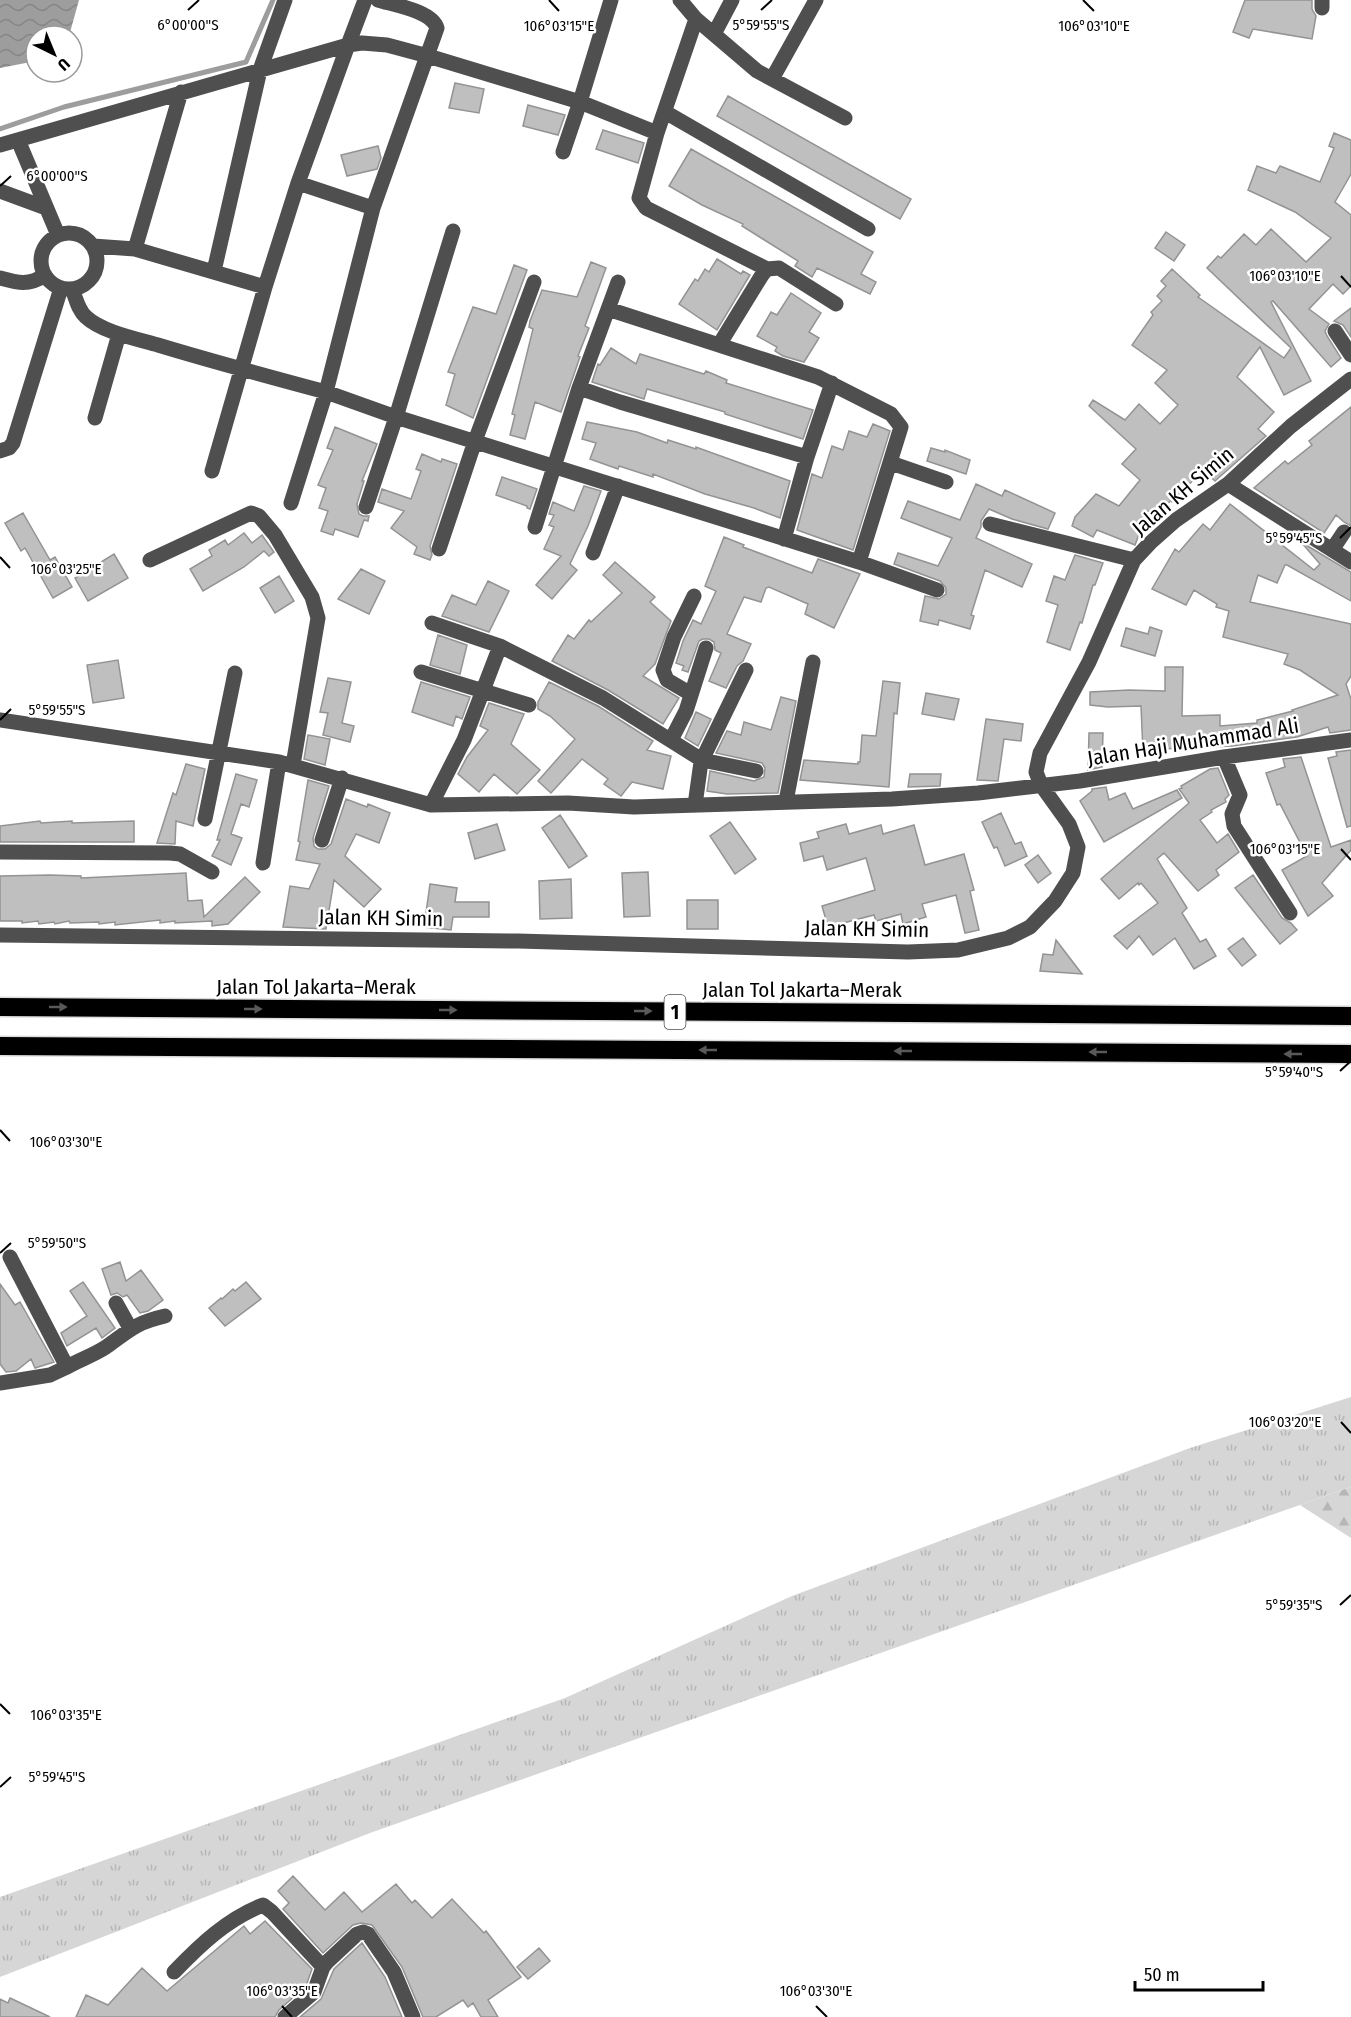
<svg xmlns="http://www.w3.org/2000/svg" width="1351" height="2017" font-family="'Fira Sans Condensed',sans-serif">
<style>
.grass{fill:url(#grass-tufts)}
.forest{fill:url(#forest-firs)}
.water{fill:url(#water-waves)}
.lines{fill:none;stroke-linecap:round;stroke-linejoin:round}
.stream{stroke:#9d9d9d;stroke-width:5}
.building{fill:#bfbfbf;stroke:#939393;stroke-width:1.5}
.highway-casing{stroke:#dbdbdb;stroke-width:21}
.minor{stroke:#4f4f4f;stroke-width:15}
.highway{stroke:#000;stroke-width:18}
.oneway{fill:#595959}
.ticks{fill:none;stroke:#000;stroke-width:2}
.labels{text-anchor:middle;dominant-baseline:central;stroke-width:5;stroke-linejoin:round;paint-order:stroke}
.shield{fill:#fff;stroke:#4c4c4c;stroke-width:1.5}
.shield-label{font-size:20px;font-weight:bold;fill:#000}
.street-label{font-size:21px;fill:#000;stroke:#fff}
.ticks-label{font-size:15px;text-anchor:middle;fill:#000;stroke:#fff;stroke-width:5;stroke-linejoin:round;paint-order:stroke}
</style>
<defs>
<pattern id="grass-tufts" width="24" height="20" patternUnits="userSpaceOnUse" patternTransform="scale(1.5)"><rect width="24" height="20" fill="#d6d6d6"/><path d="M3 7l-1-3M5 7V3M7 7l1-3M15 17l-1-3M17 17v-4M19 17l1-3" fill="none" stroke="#b6b6b6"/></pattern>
<pattern id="forest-firs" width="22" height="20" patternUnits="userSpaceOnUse" patternTransform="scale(1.5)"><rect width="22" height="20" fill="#d6d6d6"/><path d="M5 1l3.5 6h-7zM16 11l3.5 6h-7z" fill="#b6b6b6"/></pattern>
<pattern id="water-waves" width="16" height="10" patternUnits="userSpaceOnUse" patternTransform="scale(1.5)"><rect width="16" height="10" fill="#9d9d9d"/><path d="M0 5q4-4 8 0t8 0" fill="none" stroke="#858585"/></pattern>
</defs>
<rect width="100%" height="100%" fill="#fff"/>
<path class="grass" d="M1351,1397V1487L370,1833L0,1977V1897L565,1698L792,1596L1190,1448Z"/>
<path class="forest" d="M1351,1487V1538L1300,1505Z"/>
<path class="water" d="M0,0H79L69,36H36V61L0,68Z"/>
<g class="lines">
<path class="stream" d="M0,129L64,107L246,62L273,0"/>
</g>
<path class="building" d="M1245,0H1312V9L1316,16L1312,39L1253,29L1249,38L1233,32Z
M455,83L484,89L479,113L449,108Z
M728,96L911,199L900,219L717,116Z
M528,105L565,115L558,135L523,126Z
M603,130L644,143L638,163L596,149Z
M1334,133L1351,140V174L1335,202L1351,215V286L1343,294L1333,284L1309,309L1329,324L1325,331L1327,336L1341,358L1331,367L1273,301L1271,302L1311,381L1284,395L1260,347L1237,377L1274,412L1258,429L1266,436L1215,481L1203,470L1172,502L1171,500L1156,518L1148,511L1135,545L1097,530L1093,537L1072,526L1075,517L1096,494L1119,506L1140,480L1122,464L1136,449L1089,406L1093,400L1125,420L1139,404L1160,424L1178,405L1155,383L1167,370L1132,345L1153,315L1151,312L1162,301L1157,296L1166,286L1161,281L1172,269L1200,295L1198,297L1284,358L1291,348L1207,268L1218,256L1221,258L1244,234L1256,245L1271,229L1306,262L1331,238L1295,212L1248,190L1257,166L1276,173L1280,166L1320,182L1334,148L1329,146Z
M378,146L381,158L377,169L347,176L341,155Z
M691,149L873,252L861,274L876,282L870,294L817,268L812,277L795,266L798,261L742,226L743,224L702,205L669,186Z
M1166,232L1185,245L1174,261L1155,248Z
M717,259L741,274L743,271L750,275L717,330L679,304L695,279L698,281L705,269L709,272Z
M591,262L606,268L585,326L589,328L578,356L580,357L561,412L535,402L525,439L510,435L515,415L512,414L533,329L529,327L530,321L542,290L577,297Z
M514,265L527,270L473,418L446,405L455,374L448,372L473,307L496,314Z
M791,293L821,313L809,332L819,338L804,362L783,356L775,351L777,347L757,336L771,312L777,315Z
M1351,308V337L1343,325L1334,321Z
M611,348L636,364L640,354L704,374L706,371L727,380L726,383L813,410L803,439L725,414V412L647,389L644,399L592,382L598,364L600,365Z
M1351,407V526L1344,522L1336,515L1324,533L1254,488L1285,461L1288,464L1312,445L1309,441Z
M587,422L637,432L667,443L668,440L696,449V447L790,481L780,518L754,508L705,494L653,474V477L619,466L618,469L590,459L596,443L582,439Z
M873,424L890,431L853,550L797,530L812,474L822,478L832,446L843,450L849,431L867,437Z
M335,427L377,444L362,481H364L357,504L359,514L363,516H369L368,521L364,520L358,537L335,529L333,535L321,531L328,511L319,508L326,488L318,485L333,450L327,448Z
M931,448L945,452V450L970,460L966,474L927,461Z
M422,454L441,462L442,459L457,464L430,546L432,555L430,560L414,554L417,547L391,528L404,511L378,502L382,489L411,499L421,471L416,469Z
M502,477L537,489L530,509L527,508V506L496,495Z
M976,484L1002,496L1005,490L1055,513L1048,529L1012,519L989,509L981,521V527L976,538L1032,564L1022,587L985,570L971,615L974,616L970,629L939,620L938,625L920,621L925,596L939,599L946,594V588L940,581L894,564L898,553L938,566L952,538L901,518L908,501L960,520Z
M584,486L601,491L588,526L570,564L577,570L552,599L536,585L561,556L544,549L554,527L549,525L554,515L549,514L553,502L574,511Z
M1230,504L1314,570L1320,564L1301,542L1351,572V601L1287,565H1285L1277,583L1258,575L1250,602L1351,624V676L1346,684L1351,699V730L1330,733L1328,727L1297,737L1232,746L1162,749V751L1143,752L1141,706L1108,707L1090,705V692L1129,690L1165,691V667H1183L1182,716L1220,715V726L1257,723V720L1293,711L1292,710L1338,695L1300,670L1284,664L1288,654L1223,637L1229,611L1216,607L1217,604L1194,590L1186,605L1152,589L1175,549L1179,552L1203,524L1210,530Z
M23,513L50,560L55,557L72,587L53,598L25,548L21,551L5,523Z
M244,533L252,543L262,535L274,552L269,556L264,551L244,567L203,591L190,569L212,556L209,550L225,540L228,545Z
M724,537L744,545L743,547L812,573L818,559L860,574L834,628L805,614L808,604L769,587L766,588L761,602L744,597L727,634L751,644L743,661L737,666L726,688L709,681L721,653L715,650L714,642L709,639H703L699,641L688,672L682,670L684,666L676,663L683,641L693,620L701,624L716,591L705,586Z
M114,554L128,578L88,601L75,578Z
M1075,555L1103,563L1095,585H1093L1082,623L1080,622L1070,650L1047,642L1058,605L1046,601L1054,576L1065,580Z
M615,562L655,597L650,602L671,621L655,664L643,676L679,698L663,724L608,690L552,661L568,635L574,639L589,620L591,622L622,593L603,575Z
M361,569L385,581L369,614L338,599Z
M279,576L294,601L275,613L260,588Z
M488,581L509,591L489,632L442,616L452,595L476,605Z
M1150,627L1162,631L1155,656L1121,646L1126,628L1148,634Z
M438,635L467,645L460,674L430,665Z
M118,660L124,698L93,703L87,665Z
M328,678L351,682L342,723L354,726L350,742L323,735L328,713L320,712Z
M883,681L900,683L897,714L894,713L889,787L800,780L804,760L858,764V762H860L862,735L876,736Z
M421,682L470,697L462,719L456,716L453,726L412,712Z
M549,682L598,706L653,741L647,750L671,756L663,789L632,782L621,796L604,784L608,779L582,759L551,793L538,781L575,739L550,716L538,709V702Z
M926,693L959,699L954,720L922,714Z
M781,697L796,701L778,793L727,794L707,791L710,771L754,781L764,777L765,768L762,763L716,753L727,731L741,735L744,722L771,730Z
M489,703L524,714L511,744L540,770L517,794L494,774L479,792L458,774L467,757L488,730L480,726Z
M696,712L711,719L698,746L685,738Z
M986,719L1023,724L1021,741L1004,739L998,781L977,780Z
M1089,733H1103L1102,767L1088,770Z
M308,735L330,739L325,765L304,759Z
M1351,750V826L1347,827L1328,758L1337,756L1336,752Z
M1301,757L1331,847L1351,840V850L1322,883L1333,896L1308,916L1282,870L1307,856L1280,804L1277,805L1266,773L1285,767L1283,759Z
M186,764L205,769L193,826L176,821L175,844L157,843L173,793L176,795Z
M1218,768L1229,795L1225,799L1226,802L1211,810L1212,812L1200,820L1217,843L1228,834L1239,852L1216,870L1219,875L1198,891L1164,853L1157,859L1187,908L1182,913L1200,942L1206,939L1216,956L1194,969L1175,938L1153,955L1139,936L1127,949L1114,936L1158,903L1141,883L1139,885L1138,883L1119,899L1101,879L1189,803L1179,789L1182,788L1181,786L1210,769Z
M236,774L257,780L249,807L241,804L231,834L242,838L231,865L212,856L220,840H217Z
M910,774H941L940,786L908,787Z
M308,780L329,786L313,838L314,846L318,849H325L331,844L346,799L367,807L368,804L390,813L379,843L356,834L345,856L381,889L364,907L334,880L326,929L283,927L290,886L309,889L320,864L296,860L300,842L298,841Z
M1106,787L1109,800L1125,793L1133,809L1177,790L1182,798L1104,842L1080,801L1092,791V789Z
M1001,813L1015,844L1021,842L1027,856L1005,866L997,847L994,848L982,822Z
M560,815L587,856L569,868L542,828Z
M40,821L41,823L72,821V823L134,821V842H0V826Z
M730,822L756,859L735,874L710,836Z
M497,824L505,850L475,859L468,833Z
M846,824L849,834L881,825L883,834L914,825L925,865L964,854L974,890L970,891L979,930L965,933L956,895L922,904L926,917L903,924L901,914L876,921L874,915L828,927L822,906L875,890L866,858L827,870L823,856L804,861L800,843L819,838L817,832Z
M1038,855L1051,873L1038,883L1025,865Z
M648,872L650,916L624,917L622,873Z
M186,873L188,901L202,900L204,917L245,877L260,892L228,924L212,926V921L175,923V921L160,923V920L115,925V922L99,924V922L70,923L69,921L55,924L54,922L39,924L38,921L22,923V921H0V876L50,875L81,876V878Z
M1253,875L1282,918L1291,923L1297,930L1280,944L1235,888Z
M571,879L572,918L540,919L539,881Z
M430,884L457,888L455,902H489V917H453L451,930L424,927Z
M687,900H718V929H687Z
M1243,938L1256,955L1242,966L1228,949Z
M1056,940L1082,974L1040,971L1043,954L1053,955Z
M120,1262L126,1281L141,1270L163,1300L148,1311L140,1313L127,1295L123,1297L117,1293L111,1295L102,1269Z
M83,1282L115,1328L102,1338L96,1328L67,1346L61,1333L87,1316L70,1291Z
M246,1282L261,1299L225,1326L209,1308L221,1298L222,1299L233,1289L235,1291Z
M0,1284L15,1305L20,1302L54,1362L35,1368L31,1359L16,1371L6,1372L0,1364Z
M293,1876L325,1910L344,1892L362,1912L396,1884L412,1903L415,1900L432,1918L452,1899L484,1933L486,1931L521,1977L488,2000L498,2017H481L473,2003L468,2007L463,2000L436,2017H423L402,1967L372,1925L361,1923L353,1925L323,1953L283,1909L289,1903L278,1891Z
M265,1921L312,1969L306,1986L279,2010L275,2017H76L86,1995L108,2005L142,1968L167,1991L244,1926L250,1934Z
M362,1943L385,1977L402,2017H300L321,1999L334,1969Z
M539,1948L550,1961L528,1979L517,1967Z
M10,1998L50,2017H0V1999L8,2003Z"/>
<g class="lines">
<defs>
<path id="highway" d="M0,1007L1351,1016
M0,1046L1351,1054"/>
</defs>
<use href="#highway" class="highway-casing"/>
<path class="minor" d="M365,0L348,45L362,43L387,45L428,56L580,102L657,133
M680,0L696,19L757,71L845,118
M1322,8V0
M696,19L657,133L639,198L646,208L767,269
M714,34L732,0
M772,79L816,0
M665,112L868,229
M18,140L58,235
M0,145L348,45L298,183L373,208L326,392L396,417L859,562L937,590
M563,152L580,102L611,0
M0,191L46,208
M373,208L437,28C432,11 394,5 378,0
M41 261a28 28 0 1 1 56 0a28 28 0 1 1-56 0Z
M93,246L135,249L265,287
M135,249L181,92
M214,271L260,70L285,0
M0,278C18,283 29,286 45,275
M72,289C76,298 78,310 86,317C102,332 137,339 158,345C214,362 270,377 326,392L291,503
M608,309L818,377L891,414L901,427L859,562
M1335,331L1351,355
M719,345L762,275L767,269L779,268L836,304
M579,388L618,282
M95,418L119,334
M0,451L9,448L13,443L61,288
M891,463L946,482
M212,471L265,287L298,183
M1228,484L1351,562
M366,507L396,417L453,231
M990,524L1134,560
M535,527L579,388L620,402L807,457
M784,539L807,457L832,383
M439,549L475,441L534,282
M1332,550L1344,532
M593,553L618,486
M150,560L251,513L259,516L275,535L312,597L318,618L293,765
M432,623L500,646L603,698L702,760L756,771
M421,672L529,705
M691,694L667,680L663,670L674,637L694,596
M0,720L279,762L431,805L568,803L634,807L892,799L978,793L1080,781L1224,757L1351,740
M671,740L686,711L706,648
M1224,757L1240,795L1232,814L1234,826L1290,913
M786,801L813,662
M431,805L464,740L500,646
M695,805L701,762L746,670
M205,819L235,673
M322,840L342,778
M0,852L170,853L180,854L212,872
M263,863L279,762
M0,935L518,941L908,952L958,950L1008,938L1030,927L1055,901L1073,873L1078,847L1069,824L1041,785L1036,772L1040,753L1089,662L1134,560L1150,543L1176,520L1228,484L1291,426L1351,379
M10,1257L67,1367C79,1360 94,1355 106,1347C130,1330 135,1323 165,1316
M116,1303L130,1328
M0,1383L50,1375L67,1367
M174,1972C200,1945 227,1919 263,1905L272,1912L323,1967
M285,2017L314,1992L323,1967L327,1962L357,1934L363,1932L368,1934L394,1972L413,2017"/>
<use href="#highway" class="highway"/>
</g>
<defs><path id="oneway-solid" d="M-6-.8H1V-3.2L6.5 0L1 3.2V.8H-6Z" transform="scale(1.5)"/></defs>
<g class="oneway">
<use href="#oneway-solid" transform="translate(58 1007)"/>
<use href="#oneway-solid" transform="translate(253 1009)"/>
<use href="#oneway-solid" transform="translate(448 1010)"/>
<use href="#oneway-solid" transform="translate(643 1011)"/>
<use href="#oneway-solid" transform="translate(708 1050) rotate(-180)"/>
<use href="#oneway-solid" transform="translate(903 1051) rotate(-180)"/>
<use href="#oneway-solid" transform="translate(1098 1052) rotate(-180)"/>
<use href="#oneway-solid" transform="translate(1293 1054) rotate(-180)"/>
</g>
<path class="ticks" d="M549,0L559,11M1083,0L1094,11M188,10L199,0M761,10L772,0M0,186L11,176M1341,276L1351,287M1340,538L1351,527M0,557L10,568M0,720L11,709M1341,849L1351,860M1340,1071L1351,1061M0,1130L10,1141M0,1253L11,1243M1341,1422L1351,1433M1340,1605L1351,1595M0,1704L10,1714M0,1787L11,1777M282,2006L292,2017M816,2006L827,2017"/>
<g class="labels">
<rect class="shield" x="664.5" y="995" width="21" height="34" rx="4.5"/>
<g class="shield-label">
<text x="675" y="1012">1</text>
</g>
<g class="street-label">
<text transform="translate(1183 491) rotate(-40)">Jalan KH Simin</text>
<text transform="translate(1193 742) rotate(-9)">Jalan Haji Muhammad Ali</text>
<text transform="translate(381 918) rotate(1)">Jalan KH Simin</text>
<text transform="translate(867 929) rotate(1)">Jalan KH Simin</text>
<text x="316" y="987">Jalan Tol Jakarta–Merak</text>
<text x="802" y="990">Jalan Tol Jakarta–Merak</text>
</g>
</g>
<g class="ticks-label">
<text x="188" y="30">6°00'00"S</text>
<text x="761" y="30">5°59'55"S</text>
<text x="559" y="31">106°03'15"E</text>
<text x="1094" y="31">106°03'10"E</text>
<text x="57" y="181">6°00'00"S</text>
<text x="1285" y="281">106°03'10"E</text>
<text x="1294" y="543">5°59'45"S</text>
<text x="66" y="574">106°03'25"E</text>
<text x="57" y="715">5°59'55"S</text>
<text x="1285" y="854">106°03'15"E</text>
<text x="1294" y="1077">5°59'40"S</text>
<text x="66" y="1147">106°03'30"E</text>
<text x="57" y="1248">5°59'50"S</text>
<text x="1285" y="1427">106°03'20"E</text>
<text x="1294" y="1610">5°59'35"S</text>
<text x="66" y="1720">106°03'35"E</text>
<text x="57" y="1782">5°59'45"S</text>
<text x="282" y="1996">106°03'35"E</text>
<text x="816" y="1996">106°03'30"E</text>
</g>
<g transform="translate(54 54) rotate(137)"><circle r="28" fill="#ffffff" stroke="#999999" stroke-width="1.5"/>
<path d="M0-4.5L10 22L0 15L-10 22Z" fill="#000000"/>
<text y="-9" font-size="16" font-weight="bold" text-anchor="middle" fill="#000000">U</text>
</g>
<path d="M1135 1981v9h128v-9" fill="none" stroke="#000000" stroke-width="3"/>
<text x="1144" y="1981" font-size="18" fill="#000000" stroke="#ffffff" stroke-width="4.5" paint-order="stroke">50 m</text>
</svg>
